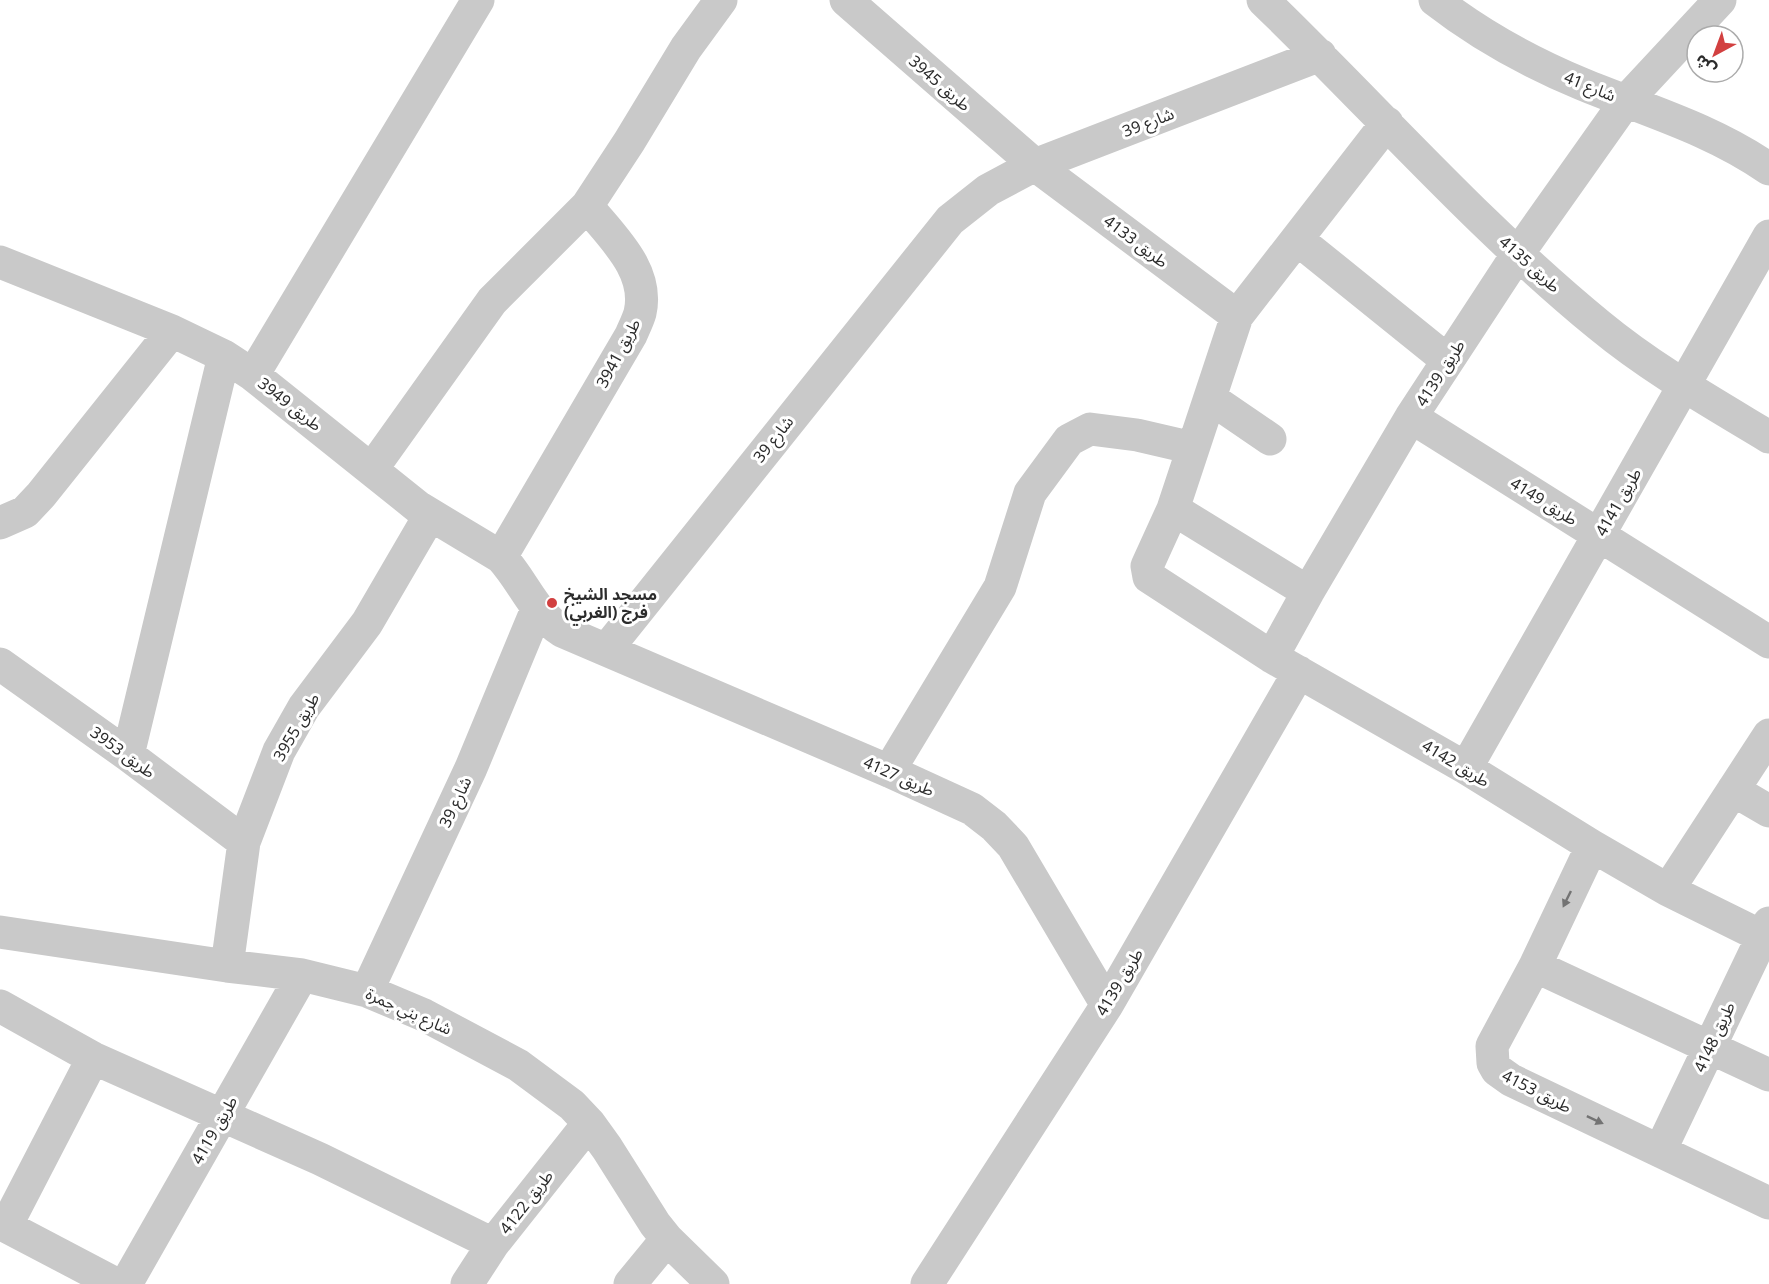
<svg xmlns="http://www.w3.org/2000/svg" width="1769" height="1284" font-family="'Noto Sans','Noto Sans Arabic',sans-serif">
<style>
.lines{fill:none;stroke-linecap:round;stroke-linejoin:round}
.minor{stroke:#c9c9c9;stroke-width:33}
.oneway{fill:#737373}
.poi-dot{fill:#d24040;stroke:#fff;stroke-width:2}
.labels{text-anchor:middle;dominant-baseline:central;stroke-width:6;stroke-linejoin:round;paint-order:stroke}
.street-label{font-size:16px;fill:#2c2c2c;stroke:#fff}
.poi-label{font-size:16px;font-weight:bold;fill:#2c2c2c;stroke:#fff;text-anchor:start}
</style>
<rect width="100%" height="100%" fill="#fff"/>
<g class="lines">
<path class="minor" d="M846,0L1035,165L1237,316
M1263,0C1375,108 1478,226 1599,325C1651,368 1711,402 1769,437
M1435,0C1480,35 1529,62 1582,84C1645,110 1712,129 1769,169
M1387,123L1237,316L1173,509L1147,566L1149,577L1272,657L1466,768L1592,846L1668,890L1769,940
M1297,239L1447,360
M0,262L172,331L224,356L253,375L418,507L501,557C524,582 533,612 562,631L889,771L972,809L994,826L1013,846L1107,1005
M253,375L478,0
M1210,398L1270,439
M1411,417L1769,642
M372,469L492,301L587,206L629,142L686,48L721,0
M1173,509L1308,592
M0,523L25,512L41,495L172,331
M501,557L631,335C634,328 638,320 640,313C650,270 611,236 587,206
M607,649L950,220L988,190L1035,165L1320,55
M1272,657L1308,592L1411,417L1517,255L1626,101L1720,0
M0,664L128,755L244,842
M128,755L224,356
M1466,768L1769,236
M889,771L1000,587L1030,493L1069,440L1090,429L1137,435L1193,448
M1733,790L1769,811
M1592,846L1535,966L1492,1046L1493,1063L1497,1070L1511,1080L1769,1203
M1668,890L1769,735
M0,932L227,966L302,975L367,991L424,1015L518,1065L572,1105L589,1123L607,1148L655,1224L667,1239L713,1284
M227,966L244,842L279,751L304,707L367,623L430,515
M1535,966L1769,1075
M367,991L471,768L537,609
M0,1006L93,1058L320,1159L493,1244
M1660,1151L1769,923
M0,1223L116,1284
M6,1226L93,1058
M126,1284L302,975
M467,1284L493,1244L589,1123
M630,1284L667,1239
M927,1284L1107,1005L1299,672"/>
</g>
<defs><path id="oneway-solid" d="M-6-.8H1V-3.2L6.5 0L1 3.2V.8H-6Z" transform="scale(1.5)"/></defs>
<g class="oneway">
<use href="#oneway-solid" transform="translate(1567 899) rotate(116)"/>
<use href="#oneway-solid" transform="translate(1595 1120) rotate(25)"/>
</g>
<circle class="poi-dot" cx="552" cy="603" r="6"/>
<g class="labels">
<g class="street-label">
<text transform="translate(940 83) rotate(41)">طريق 3945</text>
<text transform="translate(1590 86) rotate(22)">شارع 41</text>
<text transform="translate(1148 122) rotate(-21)">شارع 39</text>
<text transform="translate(1136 241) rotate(37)">طريق 4133</text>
<text transform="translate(1530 264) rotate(42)">طريق 4135</text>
<text transform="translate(618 353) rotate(-62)">طريق 3941</text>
<text transform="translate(1440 373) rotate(-57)">طريق 4139</text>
<text transform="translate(290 404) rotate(38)">طريق 3949</text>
<text transform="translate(773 439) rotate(-52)">شارع 39</text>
<text transform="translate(1544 501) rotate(32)">طريق 4149</text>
<text transform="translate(1618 502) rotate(-60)">طريق 4141</text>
<text transform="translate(296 727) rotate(-60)">طريق 3955</text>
<text transform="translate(123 752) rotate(36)">طريق 3953</text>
<text transform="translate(1456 763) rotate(31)">طريق 4142</text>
<text transform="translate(899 776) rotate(24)">طريق 4127</text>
<text transform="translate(455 802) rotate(-65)">شارع 39</text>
<text transform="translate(1119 982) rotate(-59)">طريق 4139</text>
<text transform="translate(409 1011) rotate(24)">شارع بني جمرة</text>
<text transform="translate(1714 1037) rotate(-65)">طريق 4148</text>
<text transform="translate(1537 1091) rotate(27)">طريق 4153</text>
<text transform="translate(214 1130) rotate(-60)">طريق 4119</text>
<text transform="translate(526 1202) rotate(-52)">طريق 4122</text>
</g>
<g class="poi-label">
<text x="564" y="594">مسجد الشيخ<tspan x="564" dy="18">فرج (الغربي)</tspan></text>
</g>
</g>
<g transform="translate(1715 54) rotate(221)"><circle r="28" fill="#ffffff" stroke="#ababab" stroke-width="1.5"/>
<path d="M0-4.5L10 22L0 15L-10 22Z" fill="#d24040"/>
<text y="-9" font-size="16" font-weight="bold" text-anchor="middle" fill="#2c2c2c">ش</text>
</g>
</svg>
